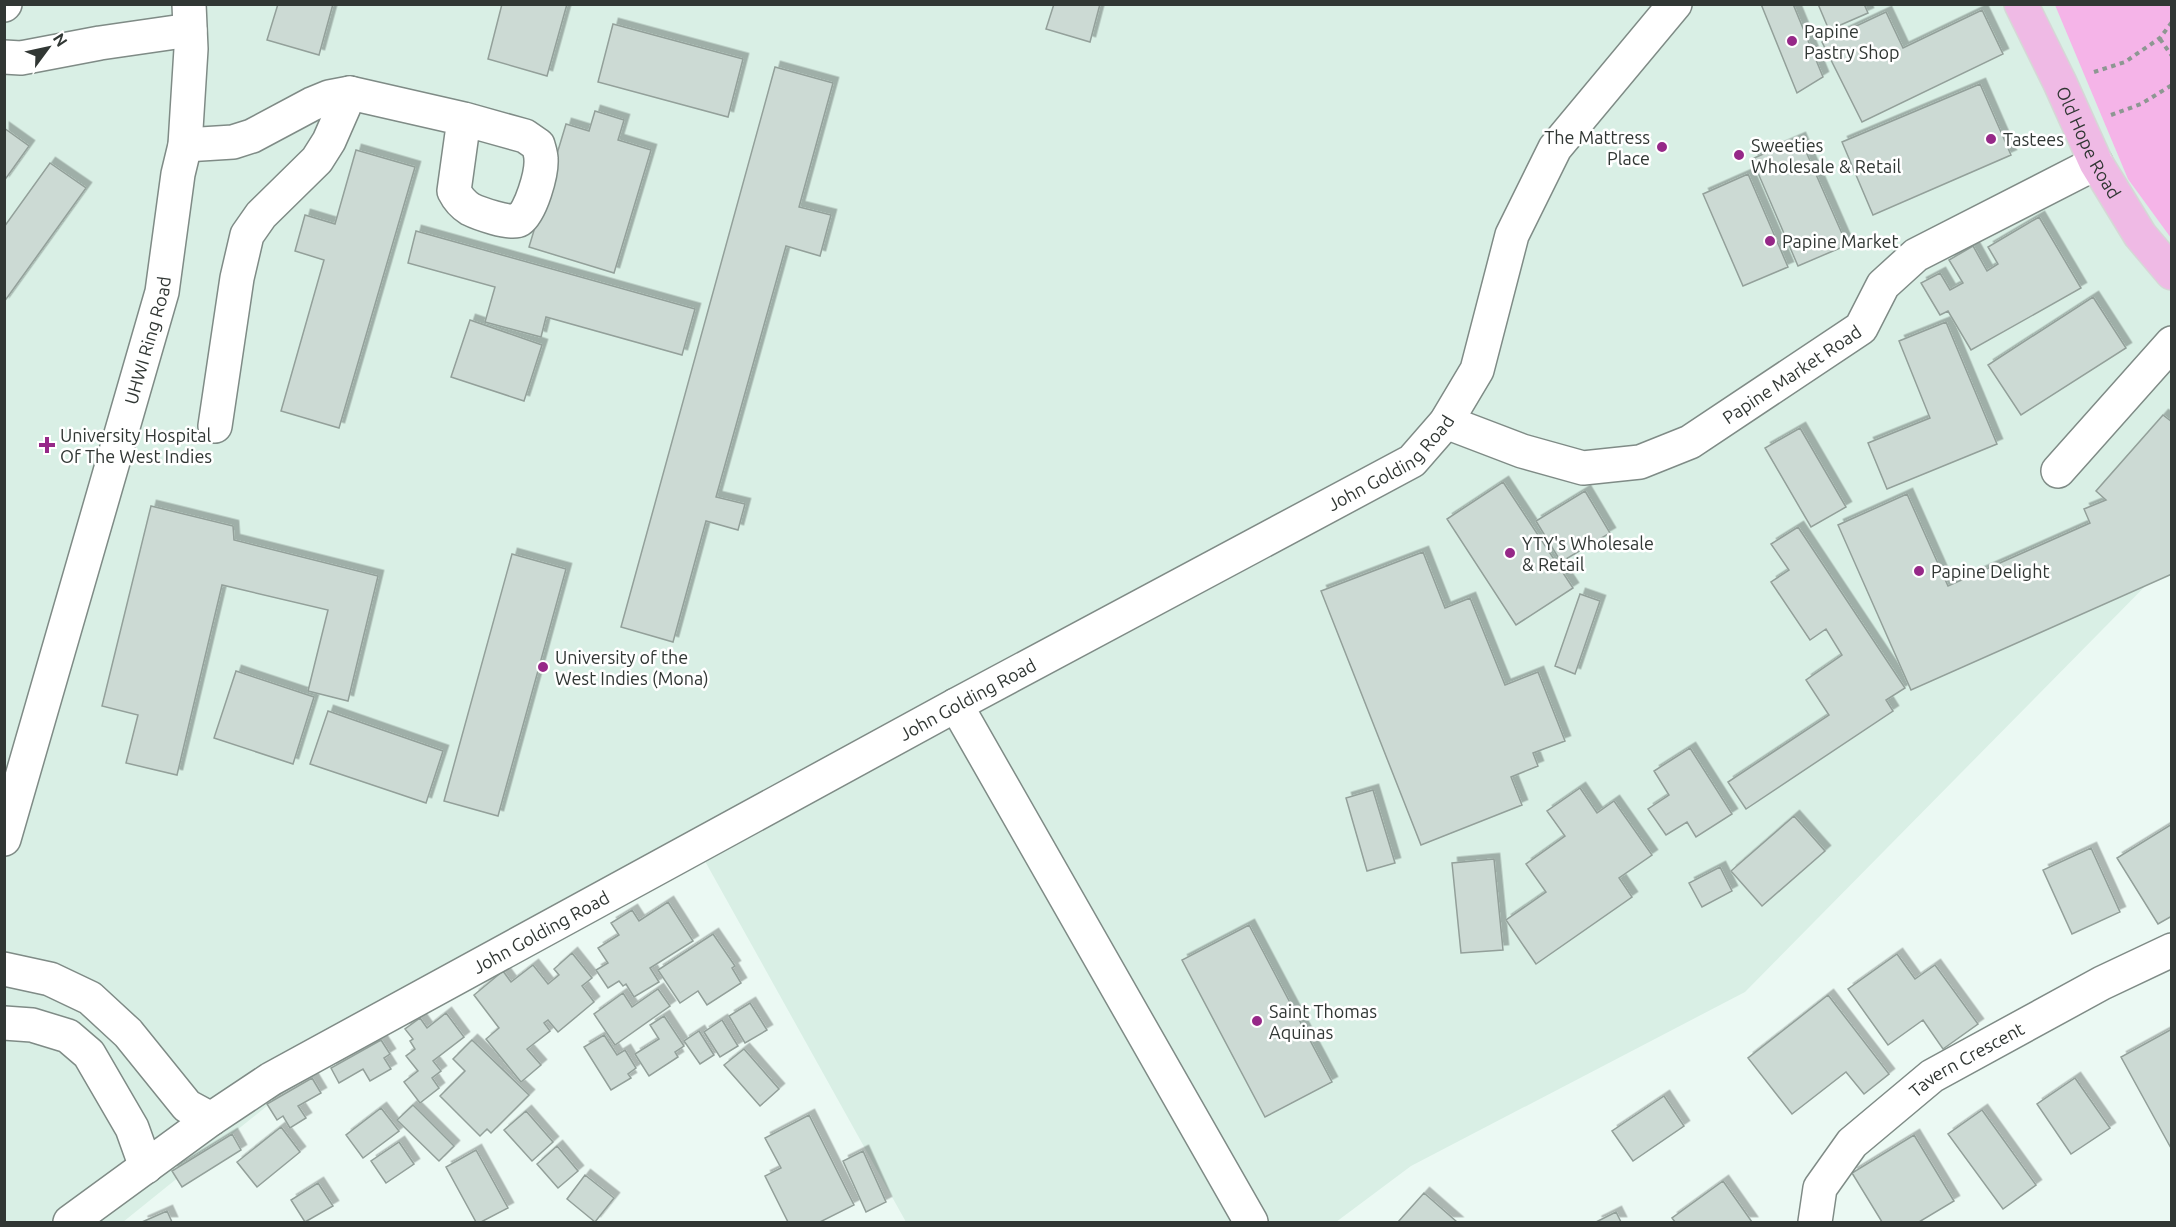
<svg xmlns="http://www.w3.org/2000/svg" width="2176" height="1227" font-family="Ubuntu,sans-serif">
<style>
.built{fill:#d9efe5}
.green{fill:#f5b4e8}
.building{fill:#ccdad4;stroke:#93a09a;stroke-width:1.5;filter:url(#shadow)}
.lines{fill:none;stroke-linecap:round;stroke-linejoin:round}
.minor-casing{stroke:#7f8b86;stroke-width:36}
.major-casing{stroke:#d6d7d6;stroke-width:36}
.path{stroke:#8d9792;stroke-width:4;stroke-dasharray:4.5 4.5;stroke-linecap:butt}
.minor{stroke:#fff;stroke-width:33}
.major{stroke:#efbae5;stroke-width:33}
.poi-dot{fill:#962888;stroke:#fff;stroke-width:2}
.labels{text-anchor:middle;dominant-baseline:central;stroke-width:5;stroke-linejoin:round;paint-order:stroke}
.poi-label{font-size:18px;fill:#313734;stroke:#fff;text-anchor:start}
.street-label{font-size:18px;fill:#313734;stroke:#fff}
</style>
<defs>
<filter id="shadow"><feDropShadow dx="5.5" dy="-5.5" stdDeviation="0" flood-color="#0004"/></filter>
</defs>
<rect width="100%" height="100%" fill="#ebf9f3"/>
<path class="built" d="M5,5H2171V560L1745,992L1411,1166L1336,1222H906L701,854L314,1068L123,1222H5Z"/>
<path class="green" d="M2055,5H2171V238L2128,179Z"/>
<path class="building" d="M278,4H333L319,55L267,40Z
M502,4H567L547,76L488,59Z
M1054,4H1100L1090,42L1046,29Z
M1761,4H1793L1823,77L1797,93Z
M1818,4H1864L1868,13L1829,30Z
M1982,10L2003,54L1862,122L1822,42L1886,12L1903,48Z
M613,24L743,59L728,117L598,82Z
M775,67L833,83L799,207L831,215L820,256L786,246L716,497L745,504L738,530L706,521L673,642L621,627Z
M1980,84L2011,155L1873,215L1842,142Z
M595,111L624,120L618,140L651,150L614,273L529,247L566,124L589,131Z
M4,128L29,146L4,181Z
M1800,138L1847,245L1798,266L1752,159Z
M356,150L415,167L339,428L281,411L324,260L295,251L305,215L335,224Z
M50,163L86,188L4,302V227Z
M1748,174L1788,267L1743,286L1703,194Z
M2039,217L2081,288L1971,350L1948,311L1940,315L1921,283L1940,273L1950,290L1963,283L1949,260L1973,246L1987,271L1998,264L1988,247Z
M416,231L695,309L682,355L546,317L541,337L485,322L495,287L408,263Z
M2093,297L2126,348L2021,415L1988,365Z
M470,320L542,345L524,401L451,377Z
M1946,322L1997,444L1887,489L1868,443L1930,418L1899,341Z
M2163,415L2172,422V574L1911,690L1838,525L1907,494L1948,586L2090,523L2084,509L2106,500L2096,491Z
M1800,428L1846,507L1811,527L1765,448Z
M1503,482L1573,588L1516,625L1447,519Z
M1585,491L1610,533L1561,562L1536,521Z
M151,506L233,526L234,540L378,576L348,701L308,691L328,610L222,585L177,775L126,763L138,715L102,706Z
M1798,527L1905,688L1886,700L1893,711L1746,809L1728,782L1829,715L1806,680L1842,655L1826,629L1810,640L1771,582L1789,570L1771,544Z
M1423,552L1445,608L1470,598L1505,685L1538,672L1565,741L1533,753L1538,766L1511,777L1522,805L1421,845L1321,591Z
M512,554L566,569L498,816L444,801Z
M1580,594L1600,601L1575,674L1555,666Z
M236,671L314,697L293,764L214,738Z
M328,711L443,751L426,803L310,764Z
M1690,748L1732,814L1696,837L1687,822L1666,835L1648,809L1669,795L1654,771Z
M1580,788L1597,813L1614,801L1652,855L1619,878L1632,897L1536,964L1506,920L1546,892L1526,864L1565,836L1547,811Z
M1373,790L1395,863L1367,871L1346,798Z
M1794,816L1825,851L1762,906L1731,871Z
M2172,824V916L2158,924L2117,858Z
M2091,848L2120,912L2072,934L2043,870Z
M1494,859L1503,950L1461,953L1452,863Z
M1720,867L1732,891L1702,907L1689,883Z
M668,902L693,941L650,968L659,982L634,997L626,984L623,986L619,981L608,988L596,970L608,963L598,948L619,935L611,923L632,910L639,921Z
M1249,925L1332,1082L1265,1117L1182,960Z
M713,934L735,966L732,968L741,983L707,1005L698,991L680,1003L658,970Z
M572,953L592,978L582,986L594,1002L558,1032L548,1020L544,1023L550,1031L527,1049L541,1065L521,1082L486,1039L499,1028L474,995L503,971L511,982L533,965L548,984L559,975L554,969Z
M1897,954L1915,979L1935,965L1978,1024L1943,1049L1923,1020L1888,1045L1848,989Z
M658,989L670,1006L615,1045L594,1014L623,993L632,1007Z
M1828,995L1889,1074L1864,1094L1846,1072L1792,1114L1748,1058Z
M750,1003L767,1030L745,1043L729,1016Z
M446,1013L464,1037L433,1061L441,1071L432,1078L439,1088L420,1103L404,1082L418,1071L406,1056L415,1049L410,1041L413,1039L405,1029L420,1018L427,1028Z
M664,1016L684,1046L675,1052L678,1057L649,1076L635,1054L659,1039L650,1025Z
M722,1020L738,1046L720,1057L704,1032Z
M2172,1029V1150L2121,1057Z
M699,1031L714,1055L700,1064L684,1041Z
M604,1035L617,1055L625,1050L636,1068L628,1074L631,1078L611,1090L584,1047Z
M381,1040L390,1054L384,1058L391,1069L370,1081L363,1069L339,1083L331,1068Z
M472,1040L529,1095L491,1133L487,1129L480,1136L440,1096L465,1071L453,1059Z
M744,1049L779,1089L760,1106L724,1065Z
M312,1078L321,1093L298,1106L306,1118L290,1128L283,1116L277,1120L267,1104Z
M2075,1078L2110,1128L2071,1154L2037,1104Z
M1664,1096L1684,1126L1633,1161L1612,1131Z
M413,1105L454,1146L439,1161L397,1120Z
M381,1108L399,1131L363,1158L346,1135Z
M1982,1110L2036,1185L2003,1209L1948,1134Z
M526,1111L553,1142L532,1161L504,1130Z
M809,1115L854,1205L820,1222H788L765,1176L781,1168L765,1138Z
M281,1127L300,1152L257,1187L237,1162Z
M232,1134L241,1150L182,1187L172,1171Z
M1914,1135L1954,1201L1919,1222H1882L1852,1173Z
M399,1142L414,1164L386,1183L371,1161Z
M557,1146L578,1171L558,1188L537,1164Z
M476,1150L508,1208L481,1222H476L446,1167Z
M863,1151L886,1202L866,1212L843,1161Z
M585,1175L614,1198L595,1222L567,1199Z
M1723,1181L1752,1222H1675L1672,1218Z
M318,1183L333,1206L305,1222L291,1200Z
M1424,1193L1457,1222H1398Z
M167,1211L172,1222H142Z
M1616,1212L1621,1222H1596Z"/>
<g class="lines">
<defs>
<g id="minor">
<path d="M4,5L5,4"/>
<path d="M4,57L21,58L100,43L190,30"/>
<path d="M185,145L233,142L252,136L312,104L329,97L350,93L464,119L525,136L538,145C539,149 541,154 541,159C542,173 531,212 519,220C511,225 478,213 470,209C462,204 458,199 454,191L464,119"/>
<path id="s1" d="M1446,422L1522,451L1583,468L1640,462L1690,442L1861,328L1883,285L1916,255L2096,163"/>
<path d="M215,426L237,278L247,235L261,215L317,160L329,141L350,93"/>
<path d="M2058,471L2172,343"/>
<path d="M956,705L1251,1222"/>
<path id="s2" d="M4,839L162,292L178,174L185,145L191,49L189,4"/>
<path d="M4,969L50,979L90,998L128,1033L187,1106L211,1119"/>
<path d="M4,1023L32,1025L68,1036L89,1054L132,1128L146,1167"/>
<path id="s3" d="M70,1222L211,1119L271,1079L956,705L1412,461L1446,422L1477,370L1512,235L1555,148L1675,4"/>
<path id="s4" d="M1815,1222L1820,1188L1852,1143L1932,1076L2102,983L2172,950"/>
</g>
<g id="major">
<path id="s5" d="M2021,4L2060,83L2096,163L2140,235L2172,273"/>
</g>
</defs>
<use href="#minor" class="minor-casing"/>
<use href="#major" class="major-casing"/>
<path class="path" d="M2160,39L2172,56
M2094,72L2125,62L2160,38L2172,22
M2111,115L2141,104L2172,85"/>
<use href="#minor" class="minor"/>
<use href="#major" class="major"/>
</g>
<g class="poi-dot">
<circle cx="1792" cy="41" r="6"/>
<circle cx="1991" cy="139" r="6"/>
<circle cx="1662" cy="147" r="6"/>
<circle cx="1739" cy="155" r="6"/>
<circle cx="1770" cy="241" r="6"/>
<path d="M44 436h6v6h6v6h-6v6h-6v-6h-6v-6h6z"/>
<circle cx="1510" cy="553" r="6"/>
<circle cx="1919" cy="571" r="6"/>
<circle cx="543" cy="667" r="6"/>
<circle cx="1257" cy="1021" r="6"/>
</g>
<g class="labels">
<g class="poi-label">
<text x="1804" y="31">Papine<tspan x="1804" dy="21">Pastry Shop</tspan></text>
<text x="1650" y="137" text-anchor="end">The Mattress<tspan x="1650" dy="21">Place</tspan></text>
<text x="2003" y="139">Tastees</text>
<text x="1751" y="145">Sweeties<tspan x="1751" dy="21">Wholesale &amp; Retail</tspan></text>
<text x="1782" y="241">Papine Market</text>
<text x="60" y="435">University Hospital<tspan x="60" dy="21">Of The West Indies</tspan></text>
<text x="1522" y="543">YTY's Wholesale<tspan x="1522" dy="21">&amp; Retail</tspan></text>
<text x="1931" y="571">Papine Delight</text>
<text x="555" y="657">University of the<tspan x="555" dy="21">West Indies (Mona)</tspan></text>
<text x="1269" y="1011">Saint Thomas<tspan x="1269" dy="21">Aquinas</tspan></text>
</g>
<g class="street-label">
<text stroke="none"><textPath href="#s5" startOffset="154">Old Hope Road</textPath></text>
<text stroke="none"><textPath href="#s2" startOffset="519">UHWI Ring Road</textPath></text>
<text stroke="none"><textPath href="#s1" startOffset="378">Papine Market Road</textPath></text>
<text stroke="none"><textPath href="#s3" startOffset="1526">John Golding Road</textPath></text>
<text stroke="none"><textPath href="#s3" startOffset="1040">John Golding Road</textPath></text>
<text stroke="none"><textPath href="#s3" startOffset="554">John Golding Road</textPath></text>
<text stroke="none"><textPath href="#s4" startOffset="232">Tavern Crescent</textPath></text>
</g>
</g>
<rect width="2176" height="1227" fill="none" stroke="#313734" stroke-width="12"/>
<g transform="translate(48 48) rotate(57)" stroke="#ffffff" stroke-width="4.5" paint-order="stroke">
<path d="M0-4.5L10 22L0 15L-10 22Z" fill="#313734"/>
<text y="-9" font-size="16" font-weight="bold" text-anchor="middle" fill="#313734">N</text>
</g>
</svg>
